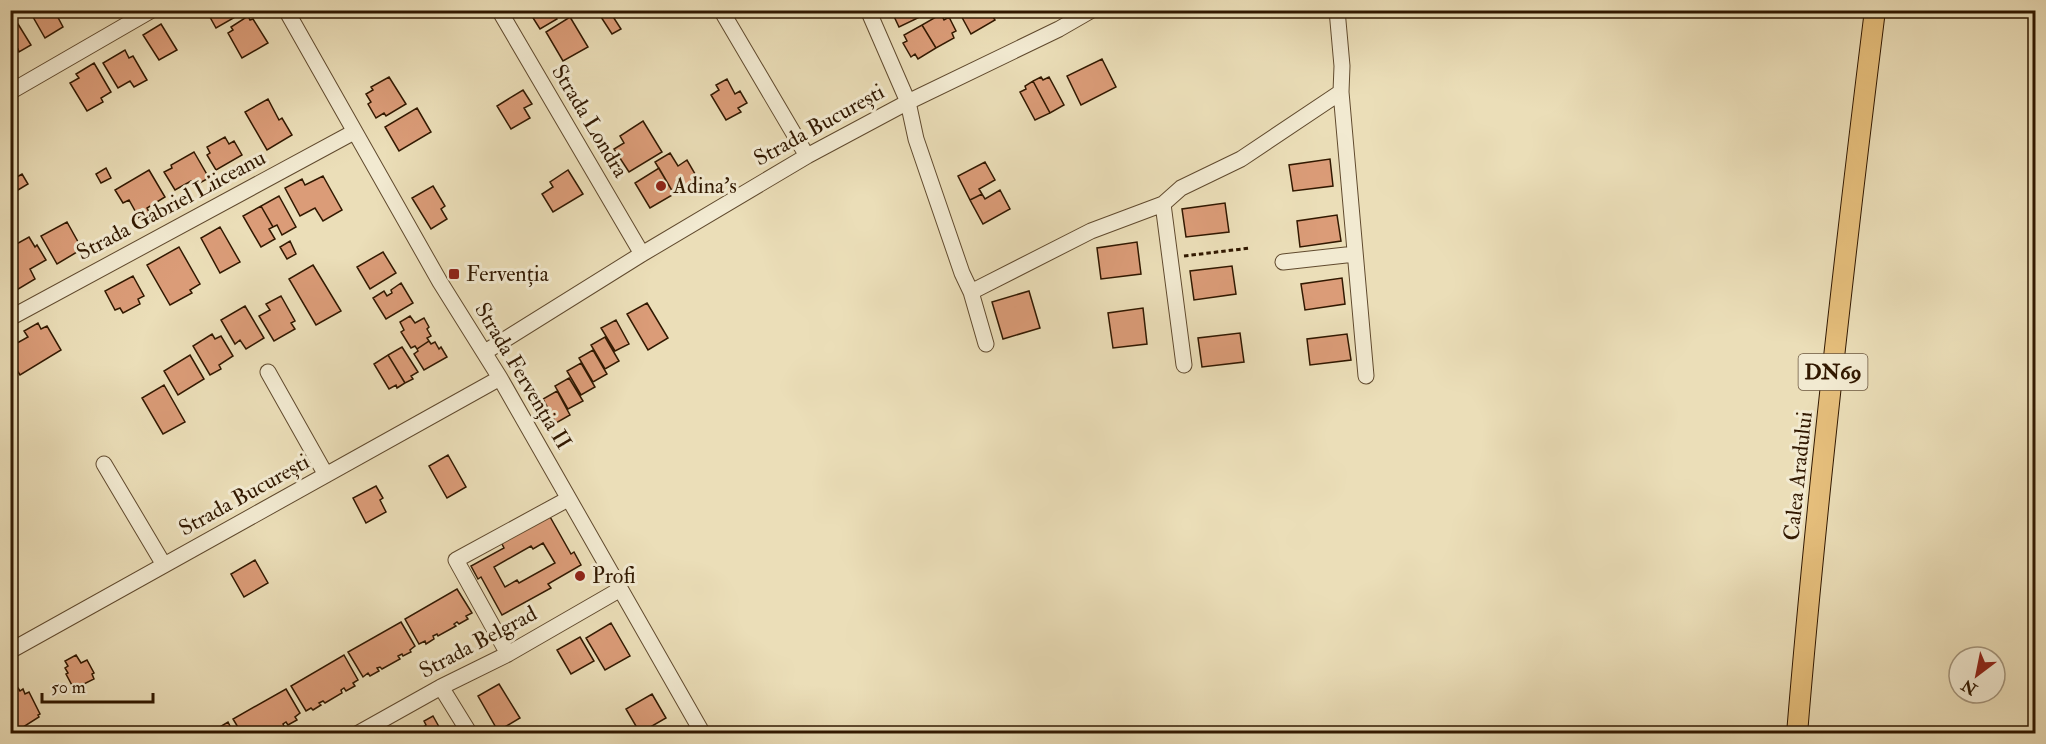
<svg xmlns="http://www.w3.org/2000/svg" width="2046" height="744" font-family="'IM FELL Double Pica',serif">
<style>
.building{fill:#db9c78;stroke:#311800;stroke-width:1.5;fill-rule:evenodd}
.lines{fill:none;stroke-linecap:round;stroke-linejoin:round}
.minor-casing{stroke:#604a2e;stroke-width:17}
.major-casing{stroke:#311800;stroke-width:22}
.path{stroke:#311800;stroke-width:3;stroke-dasharray:4.5 3;stroke-linecap:butt}
.minor{stroke:#f2ead1;stroke-width:15}
.major{stroke:#e6bf7c;stroke-width:20}
.poi-dot{fill:#8f2418;stroke:#f2ead1;stroke-width:2}
.labels{text-anchor:middle;dominant-baseline:central;stroke-width:6;stroke-linejoin:round;paint-order:stroke}
.shield{fill:#f2ead1;stroke:#6b573f;stroke-width:1.5}
.shield-label{font-size:21px;font-weight:bold;fill:#311800}
.street-label{font-size:22px;fill:#311800;stroke:#f2ead1}
.poi-label{font-size:22px;fill:#311800;stroke:#f2ead1;text-anchor:start}
</style>
<rect width="100%" height="100%" fill="#ebdeb8"/>
<filter id="stains"><feTurbulence type="fractalNoise" baseFrequency=".00333" numOctaves="4"/><feColorMatrix values="0 0 0 0 .2 0 0 0 0 .09 0 0 0 0 .02 0 0 0 .5 -.17"/></filter>
<radialGradient id="worn" r=".72"><stop offset=".6" stop-color="#630" stop-opacity="0"/><stop offset="1" stop-color="#630" stop-opacity=".3"/></radialGradient>
<path class="building" d="M29,10H54L63,27L45,38Z
M206,10H243L244,12L216,28Z
M528,10H552L557,19L540,29Z
M891,10H919L922,16L899,27Z
M958,10H989L995,20L971,34Z
M610,12L621,29L612,34L601,17Z
M941,14L944,20L949,17L956,31L952,33L954,38L936,48L922,25Z
M248,16L250,20L253,19L268,43L242,58L228,33L233,30L231,27Z
M570,17L588,47L563,61L546,32Z
M18,24L31,45L19,52L18,49L10,53V28Z
M161,24L177,50L159,60L143,35Z
M922,25L936,48L918,59L915,54L911,57L903,43L907,41L904,35Z
M125,50L129,58L133,56L147,80L134,87L130,81L118,88L103,63Z
M1102,59L1116,87L1081,105L1067,76Z
M94,63L111,92L101,98L103,102L87,111L70,83L79,78L76,74Z
M389,77L406,104L386,116L384,113L376,118L368,104L371,102L366,94L373,90L371,87Z
M1041,77L1043,80L1049,77L1064,105L1050,113L1033,81Z
M727,79L735,94L740,91L747,103L738,108L741,112L726,120L711,95L719,90L716,85Z
M1033,81L1050,113L1035,120L1020,92L1026,89L1025,86Z
M523,90L532,104L524,108L530,118L511,129L497,106Z
M268,99L279,120L282,118L292,135L267,150L245,112Z
M417,108L431,132L399,151L385,127Z
M643,121L662,152L629,172L614,149L624,143L620,136Z
M225,137L229,144L234,141L242,155L216,170L207,155L210,153L207,147Z
M194,152L209,178L194,186L191,181L175,190L164,172L172,168L171,165Z
M670,153L678,166L687,160L698,179L674,194L655,162Z
M1330,159L1333,186L1293,191L1289,165Z
M985,162L995,180L979,189L982,194L970,200L958,176Z
M106,168L111,178L101,183L96,174Z
M659,168L674,194L650,208L635,183Z
M149,170L165,197L147,208L149,212L139,218L129,200L123,203L115,190Z
M568,170L583,194L553,212L542,194L553,187L550,182Z
M22,174L28,184L13,193L10,190V181Z
M323,176L342,210L323,221L315,208L300,216L285,188L302,179L305,185Z
M433,186L445,206L441,209L447,219L431,229L412,198Z
M1000,190L1010,209L983,224L970,200L982,194L985,199Z
M279,196L296,227L282,235L277,225L273,227L261,206Z
M1225,203L1229,232L1186,237L1182,209Z
M261,206L273,227L269,229L275,239L261,247L243,216Z
M1337,215L1341,241L1300,247L1297,221Z
M67,222L82,249L57,264L41,236Z
M220,227L240,262L220,273L201,238Z
M29,237L35,247L37,245L46,260L30,269L35,279L15,291L10,283V241L13,246Z
M290,241L296,254L287,259L280,247Z
M1137,242L1141,274L1101,279L1097,248Z
M179,247L200,284L190,290L192,293L170,305L147,265Z
M383,252L396,273L370,289L357,267Z
M313,265L341,311L316,325L289,279Z
M1232,266L1236,294L1194,300L1190,271Z
M133,276L144,296L138,299L140,304L123,313L120,308L115,310L105,291Z
M1342,278L1345,304L1305,310L1301,284Z
M401,283L413,303L386,319L373,298L384,291L387,296L392,293L391,290Z
M1029,291L1040,328L1003,339L992,302Z
M281,296L295,321L291,323L295,329L274,341L259,316L270,310L266,304Z
M647,303L668,338L648,350L627,314Z
M245,306L264,338L246,349L240,340L235,344L221,320Z
M1143,308L1147,344L1113,348L1108,313Z
M410,316L415,323L424,318L429,327L427,329L431,336L427,338L429,341L417,349L415,346L411,348L401,332L404,330L400,322Z
M616,320L629,344L615,351L601,328Z
M38,323L41,329L47,326L61,350L20,375L10,359V347L28,337L24,331Z
M1240,333L1244,362L1202,367L1198,338Z
M212,334L215,339L221,336L233,356L219,365L221,369L210,375L193,346Z
M1347,334L1351,360L1310,365L1307,339Z
M605,337L619,361L605,369L591,345Z
M429,341L431,344L435,342L439,349L441,347L447,357L424,370L414,354L418,351L417,349Z
M402,347L418,372L411,376L413,379L405,383L388,355Z
M593,350L607,374L593,382L579,358Z
M190,355L204,379L178,395L164,371Z
M388,355L405,383L397,388L396,385L389,389L374,364Z
M581,363L595,387L581,395L567,371Z
M569,378L583,401L568,409L555,386Z
M164,385L185,422L163,434L142,398Z
M557,391L570,415L556,423L543,399Z
M448,455L466,487L447,498L429,466Z
M376,486L383,498L380,500L386,512L366,523L353,498Z
M549,515L571,554L574,552L581,565L548,584L551,588L502,615L481,577L478,579L471,566L504,548L501,542ZM543,543L555,563L519,583L517,580L505,587L494,567L531,546L533,549Z
M255,560L268,583L244,597L231,574Z
M457,589L472,613L466,616L468,619L459,624L457,622L454,624L456,626L438,636L437,634L433,636L434,639L426,644L425,641L419,644L405,619Z
M401,622L415,646L410,650L411,652L403,656L402,654L398,656L400,659L382,669L380,667L377,668L379,671L370,676L368,673L363,677L348,652Z
M611,623L630,656L605,670L586,638Z
M580,637L594,661L571,674L557,650Z
M76,655L81,663L87,660L94,673L92,674L94,679L74,689L66,674L68,673L65,668L68,666L65,661Z
M344,655L358,680L353,683L355,686L346,691L344,688L341,690L342,693L325,703L323,701L319,703L321,705L313,710L311,708L306,711L291,686Z
M499,684L520,718L498,731L478,696Z
M18,688L20,691L23,689L25,694L29,692L40,714L38,715L39,717L17,731L10,721V703L14,701L10,693Z
M286,689L300,713L295,717L297,720L288,725L286,722L283,724L284,726L272,734H242L233,719Z
M652,694L666,718L640,733L626,709Z
M433,716L443,734H414L426,725L424,721Z
M228,722L234,734H208Z"/>
<g class="lines">
<defs>
<path id="minor" d="M286,10L440,282L500,378L703,734
M499,10L642,254
M721,10L807,156
M868,10L908,102L916,139L929,177L962,273L971,292L986,344
M10,92L152,10
M1341,92L1366,376
M1283,262L1355,254
M971,292L1091,231L1163,204
M10,318L354,132
M485,352L642,254L807,156L908,102L1059,29L1092,10
M1184,365L1163,204L1181,188L1241,159L1341,92L1342,66L1337,10
M268,372L326,475
M104,464L164,565
M10,651L500,378
M508,654L456,560L568,499
M441,687L470,734
M357,734L441,687L508,654L619,590"/>
<path id="major" d="M1797,734C1817,492 1845,251 1875,10"/>
</defs>
<use href="#minor" class="minor-casing"/>
<use href="#major" class="major-casing"/>
<path class="path" d="M1184,256L1250,248"/>
<use href="#minor" class="minor"/>
<use href="#major" class="major"/>
</g>
<g class="poi-dot">
<circle cx="661" cy="186" r="6"/>
<rect x="448" y="268" width="12" height="12" rx="3"/>
<circle cx="580" cy="576" r="6"/>
</g>
<g class="labels">
<rect class="shield" x="1798.5" y="354" width="69" height="36" rx="4.5"/>
<g class="shield-label">
<text x="1833" y="372">DN69</text>
</g>
<g class="street-label">
<text transform="translate(590 121) rotate(59)">Strada Londra</text>
<text transform="translate(819 125) rotate(-29)">Strada București</text>
<text transform="translate(171 205) rotate(-28)">Strada Gabriel Liiceanu</text>
<text transform="translate(523 376) rotate(59)">Strada Fervenția II</text>
<text transform="translate(1798 476) rotate(-84)">Calea Aradului</text>
<text transform="translate(244 495) rotate(-29)">Strada București</text>
<text transform="translate(478 642) rotate(-28)">Strada Belgrad</text>
</g>
<g class="poi-label">
<text x="673" y="186">Adina's</text>
<text x="466" y="274">Fervenția</text>
<text x="592" y="576">Profi</text>
</g>
</g>
<rect width="2046" height="744" fill="none" stroke="#ebdeb8" stroke-width="36"/>
<rect x="12" y="12" width="2022" height="720" fill="none" stroke="#311800" stroke-width="3"/>
<rect x="18" y="18" width="2010" height="708" fill="none" stroke="#311800" stroke-width="1.5"/>
<g transform="translate(1977 675) rotate(212)"><circle r="28" fill="#f2ead1" stroke="#a5967d" stroke-width="1.5"/>
<path d="M0-4.5L10 22L0 15L-10 22Z" fill="#8f2418"/>
<text y="-9" font-size="16" font-weight="bold" text-anchor="middle" fill="#311800">N</text>
</g>
<path d="M42 693v9h111v-9" fill="none" stroke="#311800" stroke-width="3"/>
<text x="51" y="693" font-size="18" fill="#311800" stroke="#f2ead1" stroke-width="4.5" paint-order="stroke">50 m</text>
<rect width="100%" height="100%" filter="url(#stains)"/>
<rect width="100%" height="100%" fill="url(#worn)"/>
</svg>
